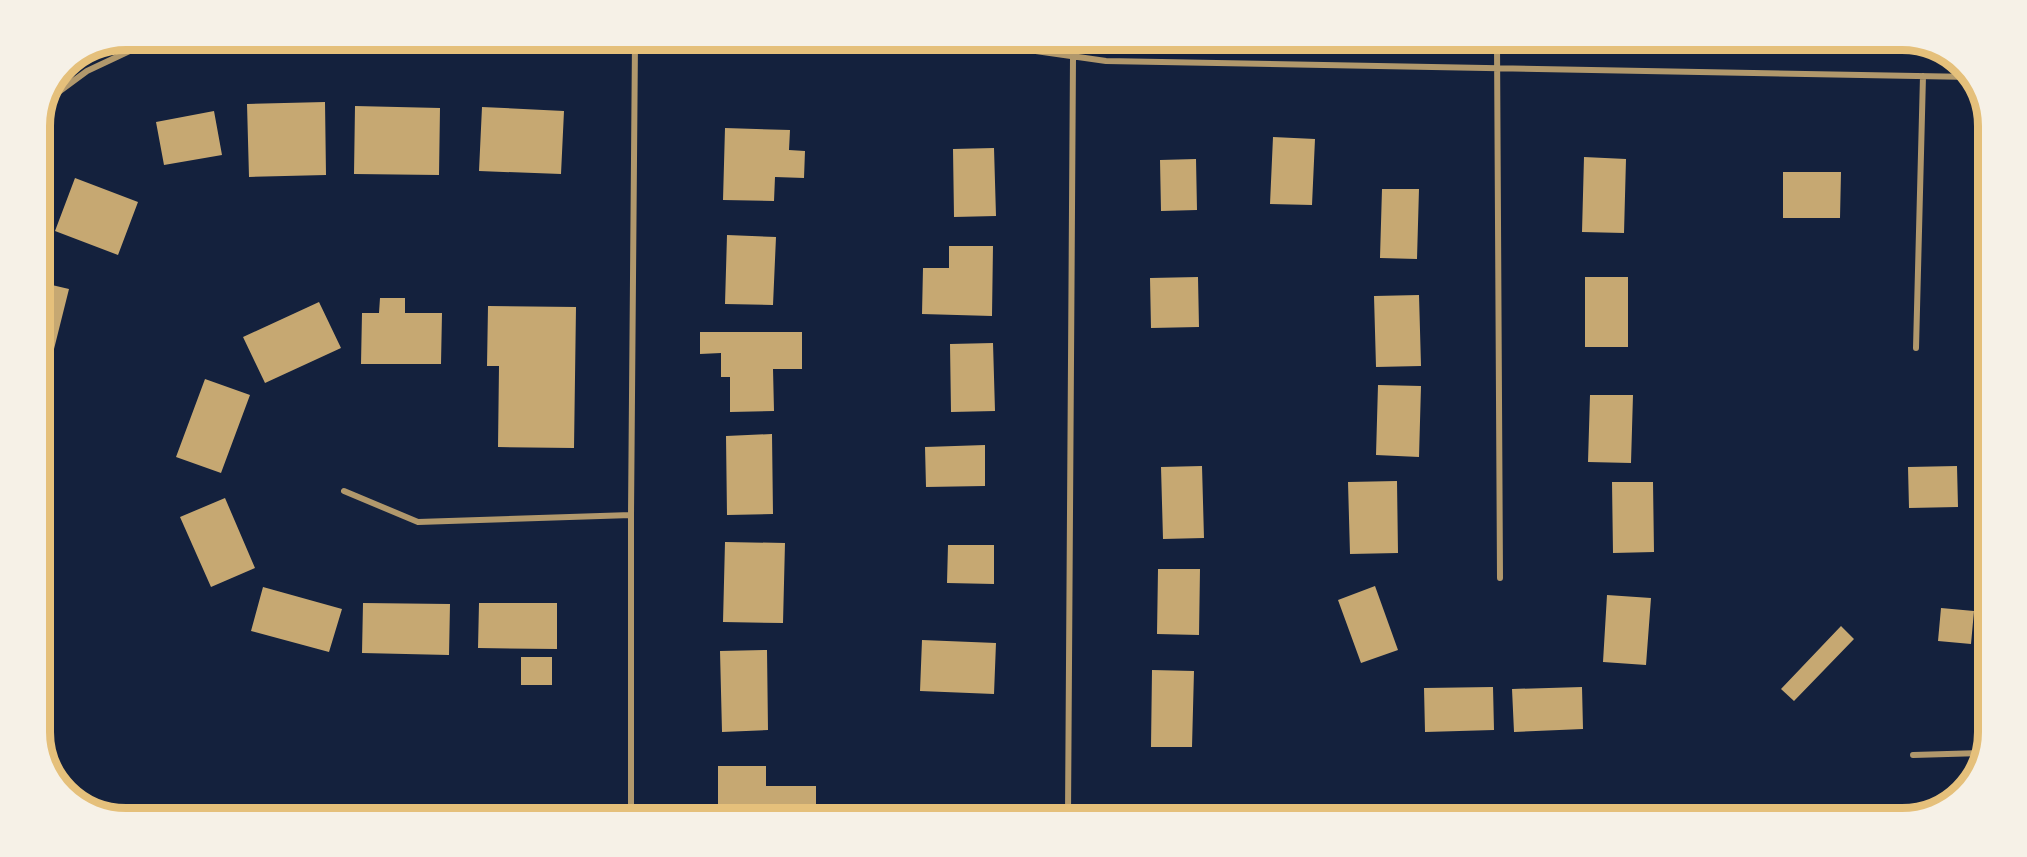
<svg xmlns="http://www.w3.org/2000/svg" width="2027" height="857" font-family="'Sofia Sans Condensed',sans-serif">
<style>
.building{fill:#c6a872}
.lines{fill:none;stroke-linecap:round;stroke-linejoin:round}
.minor{stroke:#b1986c;stroke-width:6}
.rim{fill:none;stroke:#e5c07b;stroke-width:8}
</style>
<rect width="100%" height="100%" fill="#14213d"/>
<path class="building" d="M325,102L326,175L249,177L247,104Z
M355,106L440,108L439,175L354,174Z
M482,107L564,111L561,174L479,171Z
M214,111L222,155L164,165L156,122Z
M725,128L790,130L789,150L805,151L804,178L775,177L774,201L723,200Z
M1273,137L1315,139L1312,205L1270,204Z
M994,148L996,216L954,217L953,149Z
M1584,157L1626,159L1624,233L1582,232Z
M1196,159L1197,210L1161,211L1160,160Z
M1783,172H1841L1840,218H1783Z
M75,178L138,202L118,255L55,231Z
M1382,189H1419L1417,259L1380,258Z
M727,235L776,237L773,305L725,304Z
M949,246H993L992,316L922,314L923,268H949Z
M1198,277L1199,327L1151,328L1150,278Z
M1585,277H1628V347H1585Z
M39,282L69,289L54,349L39,346Z
M1419,295L1421,366L1376,367L1374,296Z
M380,298H405V313H442L441,364H361L362,313H379Z
M319,302L341,348L265,383L243,337Z
M488,306L576,307L574,448L498,447L499,366H487Z
M700,332H802V369H773L774,411L730,412V377H721V353L700,354Z
M993,343L995,411L951,412L950,344Z
M205,379L250,395L221,473L176,457Z
M1378,385L1421,386L1419,457L1376,455Z
M1590,395H1633L1631,463L1588,462Z
M772,434L773,514L727,515L726,436Z
M985,445V486L926,487L925,447Z
M1202,466L1204,538L1163,539L1161,467Z
M1957,466L1958,507L1909,508L1908,467Z
M1397,481L1398,553L1350,554L1348,482Z
M1612,482H1653L1654,552L1613,553Z
M225,498L255,568L211,587L180,517Z
M725,542L785,543L783,623L723,622Z
M948,545H994V584L947,583Z
M1158,569H1200L1199,635L1157,634Z
M1375,586L1398,650L1361,663L1338,600Z
M263,587L342,609L329,652L251,631Z
M1607,595L1651,598L1646,665L1603,662Z
M363,603L450,604L449,655L362,653Z
M479,603H557V649L478,648Z
M1941,608L1974,611L1971,644L1938,641Z
M1841,626L1854,639L1794,701L1781,689Z
M922,640L996,643L994,694L920,691Z
M767,650L768,730L722,732L720,651Z
M521,657H552V685H521Z
M1152,670L1194,671L1192,747H1151Z
M1493,687L1494,730L1425,732L1424,688Z
M1582,687L1583,729L1514,732L1512,689Z
M718,766H766V786H816V814H718Z
M546,805V813H501V806Z"/>
<g class="lines">
<path class="minor" d="M973,42L1106,61L1972,77
M1497,44L1500,578
M49,99L87,71L155,39
M1916,348L1923,76
M344,491L418,522L631,515
M1913,755L1982,753
M631,813V515L635,41
M1068,815L1073,57"/>
</g>
<path d="M0 0H2027V857H0ZM126 50H1902A76 76 0 0 1 1978 126V732A76 76 0 0 1 1902 808H126A76 76 0 0 1 50 732V126A76 76 0 0 1 126 50Z" fill="#f6f1e7" fill-rule="evenodd"/>
<path class="rim" d="M126 50H1902A76 76 0 0 1 1978 126V732A76 76 0 0 1 1902 808H126A76 76 0 0 1 50 732V126A76 76 0 0 1 126 50Z"/>
</svg>
